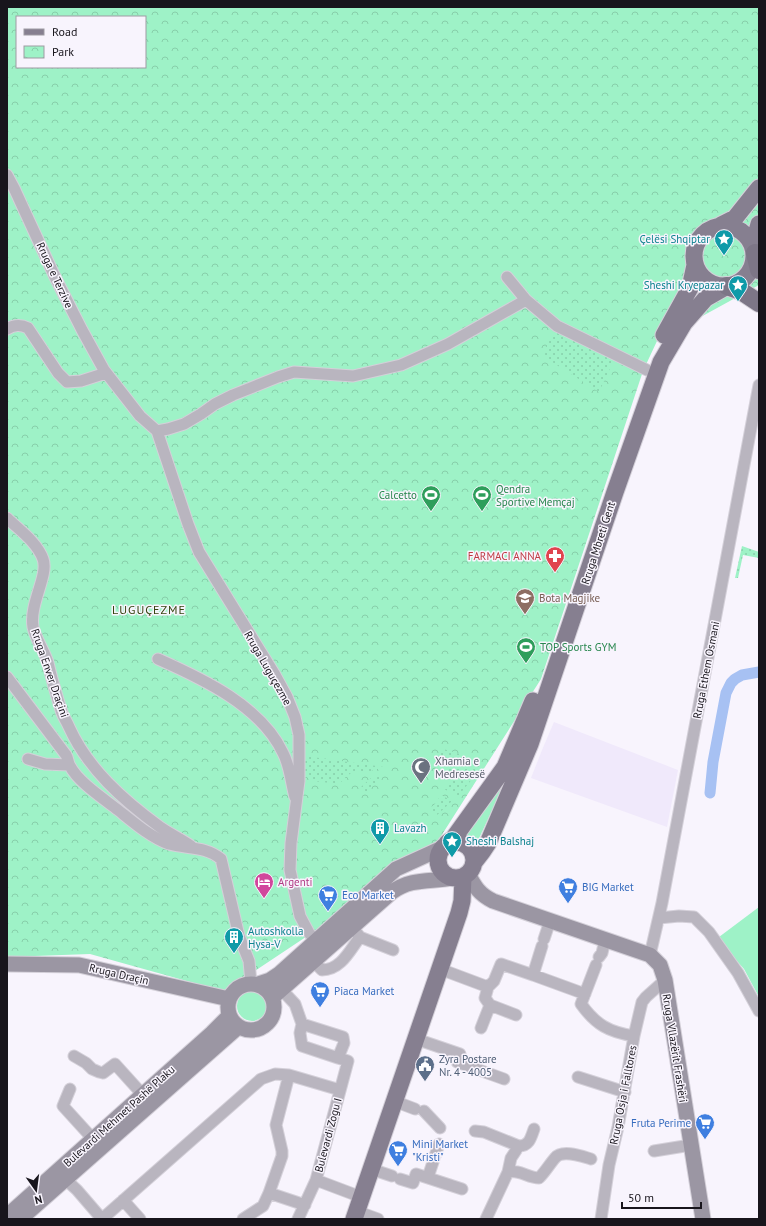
<svg xmlns="http://www.w3.org/2000/svg" width="766" height="1226" font-family="'PT Sans',sans-serif">
<style>
.built{fill:#f0e9fb}
.grass{fill:#9ef2c7}
.park{fill:url(#park-crowns);fill-rule:evenodd}
.garden{fill:url(#garden-dots)}
.lines{fill:none;stroke-linecap:round;stroke-linejoin:round}
.canal{stroke:#a7c1f3;stroke-width:11}
.minor-casing{stroke:#d4d0d9;stroke-width:13}
.secondary-casing{stroke:#d4d0d9;stroke-width:17}
.primary-casing{stroke:#d4d0d9;stroke-width:19}
.trunk-casing{stroke:#d4d0d9;stroke-width:20}
.minor{stroke:#b9b5bf;stroke-width:11}
.secondary{stroke:#9b96a3;stroke-width:15}
.primary{stroke:#867f90;stroke-width:17}
.trunk{stroke:#7d7687;stroke-width:18}
.labels{text-anchor:middle;dominant-baseline:central;stroke-width:3;stroke-linejoin:round;paint-order:stroke}
.culture-label{font-size:11px;fill:#0d838f;stroke:#f8f4fd;text-anchor:start}
.street-label{font-size:11px;fill:#18151c;stroke:#f8f4fd}
.leisure-label{font-size:11px;fill:#27864d;stroke:#f8f4fd;text-anchor:start}
.health-label{font-size:11px;fill:#be3a42;stroke:#f8f4fd;text-anchor:end}
.education-label{font-size:11px;fill:#785e54;stroke:#f8f4fd;text-anchor:start}
.worship-label{font-size:11px;fill:#5b616d;stroke:#f8f4fd;text-anchor:start}
.hotel-label{font-size:11px;fill:#b23c85;stroke:#f8f4fd;text-anchor:start}
.shop-label{font-size:11px;fill:#366cbe;stroke:#f8f4fd;text-anchor:start}
.service-label{font-size:11px;fill:#4e5e75;stroke:#f8f4fd;text-anchor:start}
.neighbourhood-label{font-size:12px;letter-spacing:1px;fill:#34440e;stroke:#f8f4fd}
</style>
<defs>
<pattern id="park-crowns" width="20" height="18" patternUnits="userSpaceOnUse"><rect width="20" height="18" fill="#9ef2c7"/><path d="M2 6a3 3 0 1 1 6 0M12 15a3 3 0 1 1 6 0" fill="none" stroke="#87cfaa"/></pattern>
<pattern id="garden-dots" width="8" height="8" patternUnits="userSpaceOnUse"><rect width="8" height="8" fill="#9ef2c7"/><path d="M2 2h.1M6 6h.1" fill="none" stroke="#87cfaa" stroke-width="1.8" stroke-linecap="round"/></pattern>
</defs>
<rect width="100%" height="100%" fill="#f8f4fd"/>
<path class="built" d="M554,722L678,770L667,827L531,778L542,750Z"/>
<path class="grass" d="M499,787L502,789L475,847H474L468,842L460,838Z
M759,907V997L744,969L728,951L719,937Z
M237 1006a15 15 0 1 1 30 0a15 15 0 1 1-30 0Z"/>
<path class="park" d="M7,7H759V285L657,341L643,371L541,679L429,855L226,990H219L90,954L7,957ZM17,17H145V67H17Z"/>
<path class="garden" d="M557,327L614,360L599,392L541,355Z
M742,546L759,552V558L743,555L738,578H735Z
M440,748L463,755L484,765L458,796L444,789L452,776L448,771L451,766L438,760Z
M305,756L384,767L364,773L353,771L339,784L313,781V778L304,777Z
M384,775L366,792L361,787L371,778Z
M441,795L452,801L435,817L429,809L435,804Z"/>
<g class="lines">
<path class="canal" d="M710,793L713,762L726,693L731,683L735,679L742,675L759,672"/>
<defs>
<path id="minor" d="M7,175L14,188L55,277L82,330L104,370L140,416L157,431
M507,277L526,300L557,326L647,370
M7,329C14,325 20,324 28,328L58,373L67,382L81,381L106,373
M157,431L188,524L199,552L275,675L287,697L295,717L299,735V781L291,843L290,870L300,916L309,933L316,941
M157,431L168,429L184,424L201,414L215,404L233,395L278,377L294,372L353,376L401,365L448,344L526,300
M7,518C19,530 37,542 43,559C49,575 29,604 33,627C36,640 44,650 48,663C52,680 57,697 62,713C64,718 67,722 69,727C88,769 123,800 160,827C170,834 181,839 191,846
M158,659C203,679 261,706 283,753C290,766 291,783 295,797
M7,677L66,755C68,758 68,763 70,766C78,782 104,799 118,810C133,822 150,837 169,844C187,849 206,846 221,859L239,936L249,961L251,983
M28,759L45,764L69,765
M659,918L679,916L694,917L709,932L738,973L759,1011
M356,932L360,937L393,950
M544,939L550,921
M542,946L533,975L585,994
M650,955L662,903L759,385
M599,957L602,953L605,940
M313,961L322,970C341,970 350,950 360,937
M596,965L581,1004C596,1025 609,1032 634,1036
M440,969L488,987
M281,989L295,1004L302,1024L343,1037L344,1043L338,1058L302,1046L300,1033L302,1024
M516,1015L490,1005L485,998L488,987L494,981L501,964L533,975
M481,1028L490,1005
M416,1039L460,1054L457,1062L504,1079
M74,1056L86,1063L92,1069L99,1072L103,1073L115,1064L143,1095
M578,1077L625,1092
M70,1089L63,1106L93,1139
M394,1101L415,1109
M424,1111L440,1128
M475,1131L484,1132L519,1146L511,1158L508,1172
M519,1146C529,1146 531,1138 534,1129
M654,1151L691,1145
M371,1169L392,1176
M428,1177L439,1144
M65,1179L77,1190L102,1219
M400,1179L413,1183L416,1174L462,1189
M316,1180L361,1197
M269,1193L305,1205
M123,1200L140,1219
M356,1211L378,1219
M102,1219L261,1079L275,1074L289,1075L340,1090
M243,1219L263,1206L269,1193L282,1156V1151L276,1125L289,1075
M298,1219L316,1180L348,1061L338,1058
M486,1219L508,1172C519,1169 528,1178 539,1178C545,1172 549,1165 555,1158C562,1149 581,1156 591,1159
M601,1219L609,1165L618,1127L634,1036L642,1002L646,997L665,980"/>
<path id="secondary" d="M468,874C475,887 479,894 493,901L650,955L660,965L665,980L703,1219
M7,964L79,965L229,999
M228 1007a23 23 0 1 1 46 0a23 23 0 1 1-46 0Z
M258,984L270,980L279,974L396,869L442,848
M273,997L392,892C411,878 430,882 452,878
M7,1216L212,1033L229,1016
M20,1219L238,1027"/>
<path id="primary" d="M721,225L735,218L759,188
M694 256a30 30 0 1 1 60 0a30 30 0 1 1-60 0Z
M753,246L759,224
M664,335L690,288L695,265
M438 860a18 18 0 1 1 36 0a18 18 0 1 1-36 0Z
M447,843L453,839L505,767L533,701
M475,861L482,852L488,843L530,744L615,492L661,362L684,323L706,298L727,286
M354,1219L459,913L462,901L463,877"/>
<path id="trunk" d="M755,253L759,270
M727,286L741,291L759,303"/>
</defs>
<use href="#minor" class="minor-casing"/>
<use href="#secondary" class="secondary-casing"/>
<use href="#primary" class="primary-casing"/>
<use href="#trunk" class="trunk-casing"/>
<use href="#minor" class="minor"/>
<use href="#secondary" class="secondary"/>
<use href="#primary" class="primary"/>
<use href="#trunk" class="trunk"/>
</g>
<defs>
<symbol id="sight-pin" viewBox="-11 -11 22 30"><path d="M0 17L-7.5 6A9.5 9.5 0 1 1 7.5 6Z" fill="#0f9aa8" stroke="#f8f4fd"/><path d="M0-6L1.8-2.2L6-1.7L2.9 1.2L3.7 5.4L0 3.3L-3.7 5.4L-2.9 1.2L-6-1.7L-1.8-2.2Z" fill="#fff"/></symbol>
<symbol id="stadium-pin" viewBox="-11 -11 22 30"><path d="M0 17L-7.5 6A9.5 9.5 0 1 1 7.5 6Z" fill="#2e9e5b" stroke="#f8f4fd"/><path d="M0-5a6.5 5 0 1 0 0 10a6.5 5 0 1 0 0-10ZM-3.5-1.8h7v3.6h-7Z" fill="#fff"/></symbol>
<symbol id="pharmacy-pin" viewBox="-11 -11 22 30"><path d="M0 17L-7.5 6A9.5 9.5 0 1 1 7.5 6Z" fill="#e0444e" stroke="#f8f4fd"/><path d="M-2-6h4v4h4v4h-4v4h-4v-4h-4v-4h4Z" fill="#fff"/></symbol>
<symbol id="school-pin" viewBox="-11 -11 22 30"><path d="M0 17L-7.5 6A9.5 9.5 0 1 1 7.5 6Z" fill="#8d6e63" stroke="#f8f4fd"/><path d="M0-5L7-2L0 1L-7-2ZM-4 1L0 2.5L4 1V4Q0 6-4 4Z" fill="#fff"/></symbol>
<symbol id="mosque-pin" viewBox="-11 -11 22 30"><path d="M0 17L-7.5 6A9.5 9.5 0 1 1 7.5 6Z" fill="#6b7280" stroke="#f8f4fd"/><path d="M3.5-4.9A6 6 0 1 0 3.5 4.9A5 5 0 1 1 3.5-4.9Z" fill="#fff"/></symbol>
<symbol id="building-pin" viewBox="-11 -11 22 30"><path d="M0 17L-7.5 6A9.5 9.5 0 1 1 7.5 6Z" fill="#0f9aa8" stroke="#f8f4fd"/><path d="M-4-6H4V6H1V3H-1V6H-4ZM-2.5-4.3h1.7v1.8h-1.7ZM.8-4.3h1.7v1.8H.8ZM-2.5-1h1.7V.8h-1.7ZM.8-1h1.7V.8H.8Z" fill="#fff"/></symbol>
<symbol id="hotel-pin" viewBox="-11 -11 22 30"><path d="M0 17L-7.5 6A9.5 9.5 0 1 1 7.5 6Z" fill="#d1479c" stroke="#f8f4fd"/><path d="M-6-4.5h1.5V1H6V5H4.5V3h-9V5H-6ZM-4 0a1.8 1.8 0 1 1 3.6 0ZM.5 0V-2.5h3Q6-2.5 6 0Z" fill="#fff"/></symbol>
<symbol id="supermarket-pin" viewBox="-11 -11 22 30"><path d="M0 17L-7.5 6A9.5 9.5 0 1 1 7.5 6Z" fill="#3f7fe0" stroke="#f8f4fd"/><path d="M-6-5.5h2.5l.6 2H6L4.5 2H-2.5L-4.4-4H-6ZM-1.5 3.2a1.3 1.3 0 1 0 .1 0ZM3 3.2a1.3 1.3 0 1 0 .1 0Z" fill="#fff"/></symbol>
<symbol id="civic-pin" viewBox="-11 -11 22 30"><path d="M0 17L-7.5 6A9.5 9.5 0 1 1 7.5 6Z" fill="#5c6f8a" stroke="#f8f4fd"/><path d="M-.6-6.5H3V-4.5H.6V-3L4-1V1h2V6H-6V1h2V-1L-.6-3ZM-1.2 2.5V6h2.4V2.5Z" fill="#fff"/></symbol>
</defs>
<g fill-rule="evenodd">
<use href="#sight-pin" x="713" y="228" width="22" height="30"/>
<use href="#sight-pin" x="727" y="274" width="22" height="30"/>
<use href="#stadium-pin" x="420" y="484" width="22" height="30"/>
<use href="#stadium-pin" x="471" y="484" width="22" height="30"/>
<use href="#pharmacy-pin" x="544" y="545" width="22" height="30"/>
<use href="#school-pin" x="514" y="587" width="22" height="30"/>
<use href="#stadium-pin" x="515" y="636" width="22" height="30"/>
<use href="#mosque-pin" x="410" y="756" width="22" height="30"/>
<use href="#building-pin" x="369" y="817" width="22" height="30"/>
<use href="#sight-pin" x="441" y="830" width="22" height="30"/>
<use href="#hotel-pin" x="253" y="871" width="22" height="30"/>
<use href="#supermarket-pin" x="557" y="876" width="22" height="30"/>
<use href="#supermarket-pin" x="317" y="884" width="22" height="30"/>
<use href="#building-pin" x="223" y="926" width="22" height="30"/>
<use href="#supermarket-pin" x="309" y="980" width="22" height="30"/>
<use href="#civic-pin" x="414" y="1054" width="22" height="30"/>
<use href="#supermarket-pin" x="694" y="1112" width="22" height="30"/>
<use href="#supermarket-pin" x="387" y="1139" width="22" height="30"/>
</g>
<g class="labels">
<g class="culture-label">
<text x="710" y="239" text-anchor="end">Çelësi Shqiptar</text>
<text x="724" y="285" text-anchor="end">Sheshi Kryepazar</text>
<text x="394" y="828">Lavazh</text>
<text x="466" y="841">Sheshi Balshaj</text>
<text x="248" y="931">Autoshkolla<tspan x="248" dy="13">Hysa-V</tspan></text>
</g>
<g class="street-label">
<text transform="translate(55 275) rotate(65)">Rruga e Terzive</text>
<text transform="translate(598 543) rotate(-72)">Rruga Mbreti Gent</text>
<text transform="translate(268 668) rotate(60)">Rruga Luguçezme</text>
<text transform="translate(706 670) rotate(-79)">Rruga Ethem Osmani</text>
<text transform="translate(50 673) rotate(71)">Rruga Enver Draçini</text>
<text transform="translate(119 974) rotate(13)">Rruga Draçin</text>
<text transform="translate(675 1048) rotate(81)">Rruga Vllazërit Frashëri</text>
<text transform="translate(623 1095) rotate(-79)">Rruga Osja i Falltores</text>
<text transform="translate(119 1116) rotate(-42)">Bulevardi Mehmet Pashë Plaku</text>
<text transform="translate(328 1135) rotate(-75)">Bulevardi Zogu I</text>
</g>
<g class="leisure-label">
<text x="496" y="489">Qendra<tspan x="496" dy="13">Sportive Memçaj</tspan></text>
<text x="417" y="495" text-anchor="end">Calcetto</text>
<text x="540" y="647">TOP Sports GYM</text>
</g>
<g class="health-label">
<text x="541" y="556">FARMACI ANNA</text>
</g>
<g class="education-label">
<text x="539" y="598">Bota Magjike</text>
</g>
<g class="worship-label">
<text x="435" y="761">Xhamia e<tspan x="435" dy="13">Medresesë</tspan></text>
</g>
<g class="hotel-label">
<text x="278" y="882">Argenti</text>
</g>
<g class="shop-label">
<text x="582" y="887">BIG Market</text>
<text x="342" y="895">Eco Market</text>
<text x="334" y="991">Piaca Market</text>
<text x="691" y="1123" text-anchor="end">Fruta Perime</text>
<text x="412" y="1144">Mini Market<tspan x="412" dy="13">"Kristi"</tspan></text>
</g>
<g class="service-label">
<text x="439" y="1059">Zyra Postare<tspan x="439" dy="13">Nr. 4 - 4005</tspan></text>
</g>
<g class="neighbourhood-label">
<text x="149" y="609">LUGUÇEZME</text>
</g>
</g>
<rect width="766" height="1226" fill="none" stroke="#18151c" stroke-width="16"/>
<rect x="16" y="16" width="130" height="52" fill="#f8f4fd" stroke="#9e9ba3"/>
<rect x="24" y="29" width="20" height="6" fill="#867f90" stroke="#9e9ba3"/>
<text x="52" y="36" font-size="12" fill="#18151c">Road</text>
<rect x="24" y="46" width="20" height="12" fill="url(#park-crowns)" stroke="#9e9ba3"/>
<text x="52" y="56" font-size="12" fill="#18151c">Park</text>
<g transform="translate(36 1190) rotate(166)" stroke="#f8f4fd" stroke-width="3" paint-order="stroke">
<path d="M0-3L7 15L0 10L-7 15Z" fill="#18151c"/>
<text y="-6" font-size="11" font-weight="bold" text-anchor="middle" fill="#18151c">N</text>
</g>
<path d="M622 1202v6h79v-6" fill="none" stroke="#18151c" stroke-width="2"/>
<text x="628" y="1202" font-size="12" fill="#18151c" stroke="#f8f4fd" stroke-width="3" paint-order="stroke">50 m</text>
</svg>
